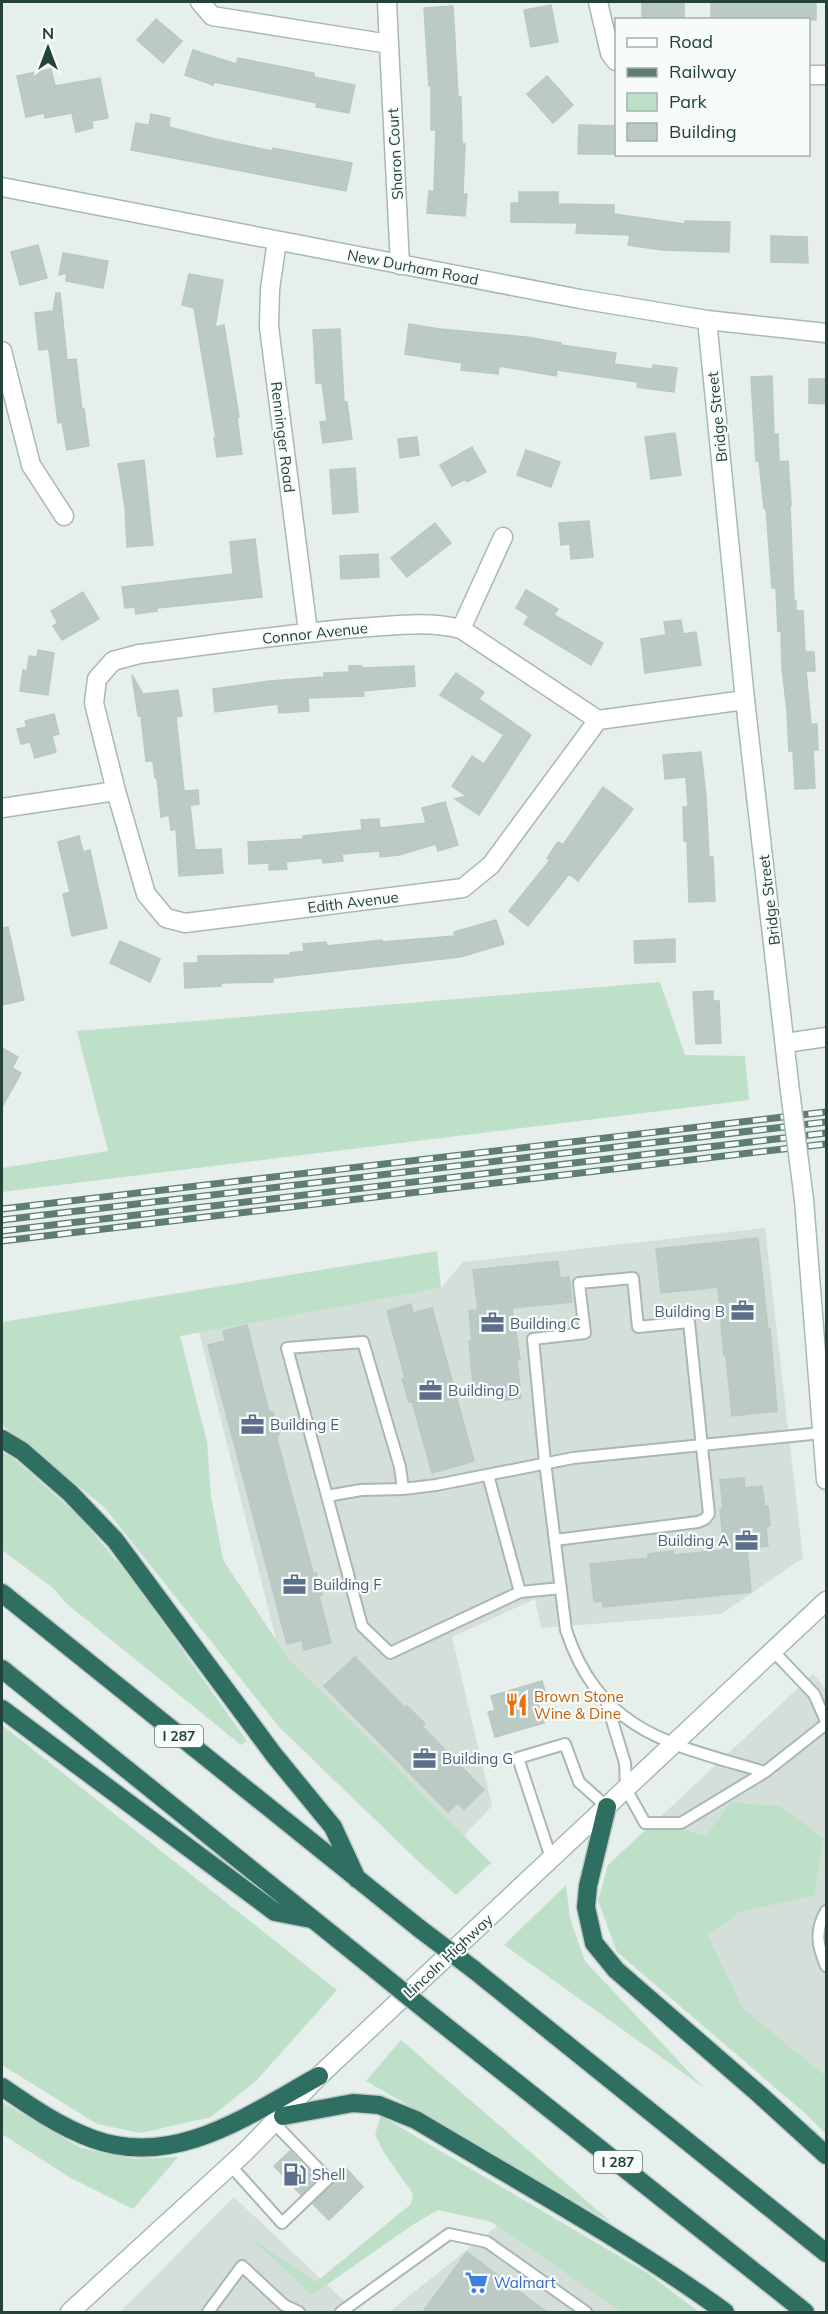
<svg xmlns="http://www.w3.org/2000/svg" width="828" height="2314" font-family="Mulish,sans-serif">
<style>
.built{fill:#d4dfda}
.green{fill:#bfe0c8}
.building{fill:#bbcac4;stroke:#b8c9c2;stroke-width:1.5}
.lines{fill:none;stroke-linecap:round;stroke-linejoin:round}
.lane-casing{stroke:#a8b8b2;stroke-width:14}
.street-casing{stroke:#a8b8b2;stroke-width:21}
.secondary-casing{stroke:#a4bbb3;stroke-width:21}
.highway-casing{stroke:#c2cac8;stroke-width:21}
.lane{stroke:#fff;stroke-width:10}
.street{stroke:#fff;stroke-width:18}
.secondary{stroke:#fff;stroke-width:18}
.highway{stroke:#2f6f62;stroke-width:18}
.rail-casing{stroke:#5f7d75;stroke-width:7}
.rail{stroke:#f7fbf9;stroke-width:4.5;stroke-dasharray:14;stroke-linecap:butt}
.secondary-bridge-casing{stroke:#a4bbb3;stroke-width:21;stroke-linecap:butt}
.highway-bridge-casing{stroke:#c2cac8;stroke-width:21;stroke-linecap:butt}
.secondary-bridge{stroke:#fff;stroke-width:18}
.highway-bridge{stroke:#2f6f62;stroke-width:18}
.labels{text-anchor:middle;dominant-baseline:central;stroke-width:4.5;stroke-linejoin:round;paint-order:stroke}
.shield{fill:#f7fbf9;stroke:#637a73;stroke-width:1.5}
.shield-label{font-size:14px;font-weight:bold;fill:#24423a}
.street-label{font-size:15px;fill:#24423a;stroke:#f7fbf9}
.service-label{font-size:15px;fill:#4e5e75;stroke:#f7fbf9;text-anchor:start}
.food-label{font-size:15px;fill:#c56008;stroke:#f7fbf9;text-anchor:start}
.shop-label{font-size:15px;fill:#366cbe;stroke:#f7fbf9;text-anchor:start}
</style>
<rect width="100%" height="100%" fill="#e6efeb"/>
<path class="built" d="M765,1228L803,1558L721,1614L541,1628L535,1599L452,1637L492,1806L463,1837L288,1658L277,1644L199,1332L441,1288L463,1262Z
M813,1674L826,1689V2076L743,2008L708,1935L740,1912L815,1896L824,1838L780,1806L730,1802L706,1836L657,1820Z
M234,2197L356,2312H120Z
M512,2214L646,2312H389Z"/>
<path class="green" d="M660,982L685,1055L745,1056L749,1100L2,1192V1168L108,1151L77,1031Z
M437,1251L441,1288L180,1336L207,1442L211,1496L223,1560L288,1658L491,1863L456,1895L419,1862L279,1727L104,1507L2,1425V1322Z
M2,1452L13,1458L81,1518L134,1582L247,1741L241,1745L67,1604L53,1588L2,1550Z
M2,1725L337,1990L257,2080L211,2117L141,2133L97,2124L2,2065Z
M730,1802L780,1806L824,1838L815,1896L740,1912L708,1935L743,2008L826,2076V2134L807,2115L617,1952L598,1901L608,1865L656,1820L706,1836Z
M566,1885L570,1918L585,1961L703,2087L504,1945Z
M401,2040L612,2223L366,2081Z
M2,2102L81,2148L134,2159L178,2157L133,2209L69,2177L2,2134Z
M381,2116L646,2272L699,2312H622L492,2222L438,2210L414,2224L312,2295L250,2237L316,2282L411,2204L413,2194L383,2151L375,2134Z"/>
<path class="building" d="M642,2H684V20H642Z
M711,2H816V20H711Z
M551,5L558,42L531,47L524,10Z
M453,6L458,97H461L462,144H465L463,194H467L465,216L427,213L429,191L434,192L436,130H431V86H429L424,8Z
M156,19L182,41L163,63L137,40Z
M193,50L236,64L238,58L314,73V77L355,85L349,113L316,107L317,103L214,82L213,85L185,75Z
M51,69L55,86L100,78L108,118L92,121L93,128L76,132L72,113L45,118L44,113L26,117L17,76Z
M547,76L573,105L553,123L527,94Z
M151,114L170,118L169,127L215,139L272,151L273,148L352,163L346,191L131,150L136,123L149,125Z
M579,125L616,126V154H578Z
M519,192H558V204L614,205V214L685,224V221L730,222L729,252L662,250L628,245L630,235L576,233L577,223L511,222V203H519Z
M771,236L807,237L808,263L771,262Z
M38,245L47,278L20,285L11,252Z
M63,253L108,261L103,288L66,281L67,273L59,275Z
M189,274L223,280L215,327L224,325L239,417H237L242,454L217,457L214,438H216L194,308L182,305Z
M56,293H60L67,360L76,359L82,410L84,409L89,446L67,450L62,422L58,423L49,349L39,350L35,313L53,311Z
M409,324L440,329L526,337L561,343V345L616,353L614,364L652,369L653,365L677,368L674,392L637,387L638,382L557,370L556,376L499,366L498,374L461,370L462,363L405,354Z
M340,329L344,402H347L352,439L323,443L320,422L327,421L322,383H316L313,330Z
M772,376L774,434H778L779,462L788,461L791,505H790L794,601H796V611H803L805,652H814L815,671H806L811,724H817L818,750H813L815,788L795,789L793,751H789L787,711L782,668L781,630L778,631L776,588H772L766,508H764L759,461H756L751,377Z
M809,379H826V404L809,403Z
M675,433L681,475L651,479L645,437Z
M417,437L419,455L400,458L398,439Z
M472,447L486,472L467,482L466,479L452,486L440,465Z
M526,450L560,462L551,487L517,475Z
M144,460L153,545L127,547L125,507L118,464Z
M355,468L358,512L333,514L330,470Z
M589,521L593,557L571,559L570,544L561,545L559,523Z
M435,523L451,543L407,577L391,558Z
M255,539L262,597L157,608V611L136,614L135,607L125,608L122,587L233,574L230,542Z
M378,554L379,577L341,579L340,556Z
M526,590L558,609L554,615L603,643L591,665L524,624L529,616L516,608Z
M83,592L99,619L62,640L53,626L58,623L51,611Z
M681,620L683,634L696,632L701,665L645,673L641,639L666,635L664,622Z
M38,650L54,653L48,695L20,691L23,670L27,671L29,656L37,657Z
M349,666H362V668L414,666L415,686L363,691L364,696L308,698L309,711L279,713L278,704L215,712L213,689L270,681L324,677V673L349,672Z
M456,673L484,692L479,699L531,735L479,815L455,799L466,796L452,786L472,756L484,764L504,735L440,695Z
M132,675L143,694L178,690L182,716L176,717L184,791L198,790L199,804L190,805L195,850L221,849L223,873L179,876L176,829L171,830L169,815L161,817L157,778H155L153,761H146L141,716H138Z
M54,714L59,734L52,736L56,752L35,758L30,742L21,744L17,729L27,727L25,721Z
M701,752L706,796L709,857H713L715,901L689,902L687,841H684L683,807H688L686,777L665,779L663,755Z
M603,787L633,809L578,881L569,874L528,926L509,911L550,860L547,858L558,842L563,845Z
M445,802L458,845L438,851L436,844L399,855L380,857V851L342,854L343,861L323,863L322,858L286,862L287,869L269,870V863L249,864L248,842L303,839V836L362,830L361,820L379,819L380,828L426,823L422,808Z
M79,836L83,852L90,850L107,928L72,936L63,894L70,892L58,842Z
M496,920L504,944L460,957L273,978V982L221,983V986L185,988L184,963H198V956L290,955V953L304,951L303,944L326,942L327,946L382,940V942L455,936L454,932Z
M8,927L24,1000L2,1005V928Z
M675,939V962L635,963L634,941Z
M120,941L160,959L150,982L110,963Z
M713,991V1001H719L721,1043L696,1044L693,992Z
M2,1048L18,1057L12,1068L21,1073L2,1107Z
M758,1238L768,1329H770L777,1411L732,1416L726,1356H724L718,1287L661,1293L656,1249Z
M558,1261L560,1278L569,1277L572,1302L512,1308L520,1359H517L521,1398L497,1401L496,1392L474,1394L469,1341L472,1340L469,1311L478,1310L473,1270Z
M411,1304L413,1313L432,1308L474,1461L432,1473L412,1401L409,1402L402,1379L405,1378L387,1311Z
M247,1325L269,1412H273L279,1435H276L313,1573H316L322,1595L319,1596L331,1643L304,1650L302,1640L287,1644L208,1345L225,1341L223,1331Z
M744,1478L745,1488L762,1486L765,1506H768L770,1526L766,1527L768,1546L747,1548L751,1592L603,1607L602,1601L594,1602L590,1564L648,1558V1554L673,1551L674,1555L724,1550L720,1509H723L720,1480Z
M355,1657L405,1708L407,1706L425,1724L422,1726L484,1790L464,1809L458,1803L448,1812L324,1686Z
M542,1681L547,1698L537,1701L544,1723L495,1737L488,1712L495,1710L491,1696Z
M290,2151L317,2179L301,2195L274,2166Z
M345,2167L363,2187L329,2220L313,2204L333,2184L335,2177Z
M467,2252L548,2313H422Z"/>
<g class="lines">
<defs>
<path id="lane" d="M488,1475L520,1592
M327,1496L287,1348L363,1342L400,1467L403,1489
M555,1540L698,1522L705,1519L709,1514L689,1322L638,1327L633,1278L579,1283L585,1333L533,1339L545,1462L566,1630C600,1733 673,1745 765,1772L826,1724
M561,1588L520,1592L390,1653L362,1626L327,1496L361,1490L403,1489L436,1485L573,1458L822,1433
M774,1652L814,1694L826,1721
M607,1704L625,1763L626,1789L645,1823H681L765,1772
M551,1858L518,1758L565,1744L579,1782L607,1807
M826,1911C814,1931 818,1947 826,1966
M230,2165L282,2223L328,2179L274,2123
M208,2312L242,2266L284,2305L299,2312
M341,2312L449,2234L487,2242L586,2312"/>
<path id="street" d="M200,2L212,16L389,44L387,2
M598,2L610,53L616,61
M389,44L400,265
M808,75H826
M277,241L270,289L269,327L308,632
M2,351L31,465L64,516
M461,629L503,537
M598,720L491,865L463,888L185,923L166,918L146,894L116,791L94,703L97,679L113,661L139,654C211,645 284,634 357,628C392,626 426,620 461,629L598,720L745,700
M2,808L116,791"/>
<path id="secondary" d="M2,187L580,299L707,320L826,333
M707,320L745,700L789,1083
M786,1043L826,1037
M804,1200L826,1480
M70,2312L245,2152L319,2076L826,1601"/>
<path id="highway" d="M2,1439L22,1451L70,1493L115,1540L274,1755L333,1827L357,1879
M2,1593L420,1929
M2,1669L376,1970
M2,1709L275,1912L311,1919
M607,1807L588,1886L586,1907L594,1943L616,1970L759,2094L826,2155
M473,1969L826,2253
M429,2013L805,2312
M2,2087C31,2107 60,2127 93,2139C175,2169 250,2114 319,2076
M283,2116L353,2103L379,2105L416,2120C520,2182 627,2241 725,2312"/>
</defs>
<use href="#lane" class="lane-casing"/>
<use href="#street" class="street-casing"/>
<use href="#secondary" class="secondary-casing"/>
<use href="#highway" class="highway-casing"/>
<use href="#lane" class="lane"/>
<use href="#street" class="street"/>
<use href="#secondary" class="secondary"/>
<use href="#highway" class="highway"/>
<defs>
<path id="rail" d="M2,1209L826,1112
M2,1220L826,1122
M2,1231L826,1133
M2,1241L826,1144"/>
</defs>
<use href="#rail" class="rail-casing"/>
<use href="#rail" class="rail"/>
<defs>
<path id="secondary-bridge" d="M789,1083L804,1200"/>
<path id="highway-bridge" d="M420,1929L473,1969
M376,1970L429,2013"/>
</defs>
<use href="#secondary-bridge" class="secondary-bridge-casing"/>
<use href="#highway-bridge" class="highway-bridge-casing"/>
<use href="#secondary-bridge" class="secondary-bridge"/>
<use href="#highway-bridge" class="highway-bridge"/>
</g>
<defs>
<symbol id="office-bare" viewBox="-9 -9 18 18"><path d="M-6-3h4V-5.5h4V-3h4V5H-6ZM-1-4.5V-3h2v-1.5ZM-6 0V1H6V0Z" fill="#5c6f8a" stroke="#f7fbf9" stroke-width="2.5" paint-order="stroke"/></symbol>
<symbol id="restaurant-bare" viewBox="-9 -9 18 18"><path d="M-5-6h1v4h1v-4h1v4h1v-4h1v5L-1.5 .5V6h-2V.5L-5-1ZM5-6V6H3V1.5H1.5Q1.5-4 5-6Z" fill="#e8710a" stroke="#f7fbf9" stroke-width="2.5" paint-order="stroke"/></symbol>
<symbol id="fuel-bare" viewBox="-9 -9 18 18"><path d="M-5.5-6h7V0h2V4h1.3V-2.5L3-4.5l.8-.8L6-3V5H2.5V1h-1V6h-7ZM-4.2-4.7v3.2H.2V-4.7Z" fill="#5c6f8a" stroke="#f7fbf9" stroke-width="2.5" paint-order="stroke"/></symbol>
<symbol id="supermarket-bare" viewBox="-9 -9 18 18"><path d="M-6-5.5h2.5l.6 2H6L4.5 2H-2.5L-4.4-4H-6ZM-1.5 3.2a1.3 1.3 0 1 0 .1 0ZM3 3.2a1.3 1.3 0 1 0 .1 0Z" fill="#3f7fe0" stroke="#f7fbf9" stroke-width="2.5" paint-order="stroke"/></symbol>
</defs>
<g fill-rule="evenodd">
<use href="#office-bare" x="726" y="1294" width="33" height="33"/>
<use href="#office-bare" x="476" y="1306" width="33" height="33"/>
<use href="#office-bare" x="414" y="1374" width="33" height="33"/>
<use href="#office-bare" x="236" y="1408" width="33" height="33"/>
<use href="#office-bare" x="730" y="1524" width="33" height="33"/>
<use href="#office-bare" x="278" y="1568" width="33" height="33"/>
<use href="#restaurant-bare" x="500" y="1688" width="33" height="33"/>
<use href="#office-bare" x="408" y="1742" width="33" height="33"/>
<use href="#fuel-bare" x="278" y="2158" width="33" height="33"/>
<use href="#supermarket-bare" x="460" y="2266" width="33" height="33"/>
</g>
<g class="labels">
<g class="shield">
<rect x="155" y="1725" width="48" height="22" rx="4.5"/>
<rect x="594" y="2151" width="48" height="22" rx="4.5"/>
</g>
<g class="shield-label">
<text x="179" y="1736">I 287</text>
<text x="618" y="2162">I 287</text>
</g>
<g class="street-label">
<text transform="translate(395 154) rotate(-93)">Sharon Court</text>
<text transform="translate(413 267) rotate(11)">New Durham Road</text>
<text transform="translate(717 417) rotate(-96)">Bridge Street</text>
<text transform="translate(283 437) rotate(83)">Renninger Road</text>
<text transform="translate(315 633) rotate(-6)">Connor Avenue</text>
<text transform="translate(769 900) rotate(-97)">Bridge Street</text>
<text transform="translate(353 902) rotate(-7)">Edith Avenue</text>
<text transform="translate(448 1956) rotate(-43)">Lincoln Highway</text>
</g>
<g class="service-label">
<text x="725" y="1311" text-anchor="end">Building B</text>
<text x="510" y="1323">Building C</text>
<text x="448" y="1390">Building D</text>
<text x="270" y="1424">Building E</text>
<text x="729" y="1540" text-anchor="end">Building A</text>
<text x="313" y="1584">Building F</text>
<text x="442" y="1758">Building G</text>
<text x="312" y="2174">Shell</text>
</g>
<g class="food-label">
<text x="534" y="1696">Brown Stone<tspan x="534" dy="17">Wine &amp; Dine</tspan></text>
</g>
<g class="shop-label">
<text x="494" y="2282">Walmart</text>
</g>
</g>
<rect width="828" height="2314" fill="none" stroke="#24423a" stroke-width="6"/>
<rect x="615" y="18" width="195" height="138" fill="#f7fbf9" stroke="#a3b1ad" stroke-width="1.5"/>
<rect x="627" y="38" width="30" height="9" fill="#ffffff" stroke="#a3b1ad" stroke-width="1.5"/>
<text x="669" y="48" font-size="18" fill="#24423a">Road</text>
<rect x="627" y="68" width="30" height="9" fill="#5f7d75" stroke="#a3b1ad" stroke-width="1.5"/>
<text x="669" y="78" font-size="18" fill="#24423a">Railway</text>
<rect x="627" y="93" width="30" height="18" fill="#bfe0c8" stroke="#a3b1ad" stroke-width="1.5"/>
<text x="669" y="108" font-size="18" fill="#24423a">Park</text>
<rect x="627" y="123" width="30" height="18" fill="#bbcac4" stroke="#a3b1ad" stroke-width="1.5"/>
<text x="669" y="138" font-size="18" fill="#24423a">Building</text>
<g transform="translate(48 48)" stroke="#f7fbf9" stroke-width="4.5" paint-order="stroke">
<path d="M0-4.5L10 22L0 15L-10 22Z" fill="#24423a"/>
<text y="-9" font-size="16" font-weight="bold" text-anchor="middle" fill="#24423a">N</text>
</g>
</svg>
